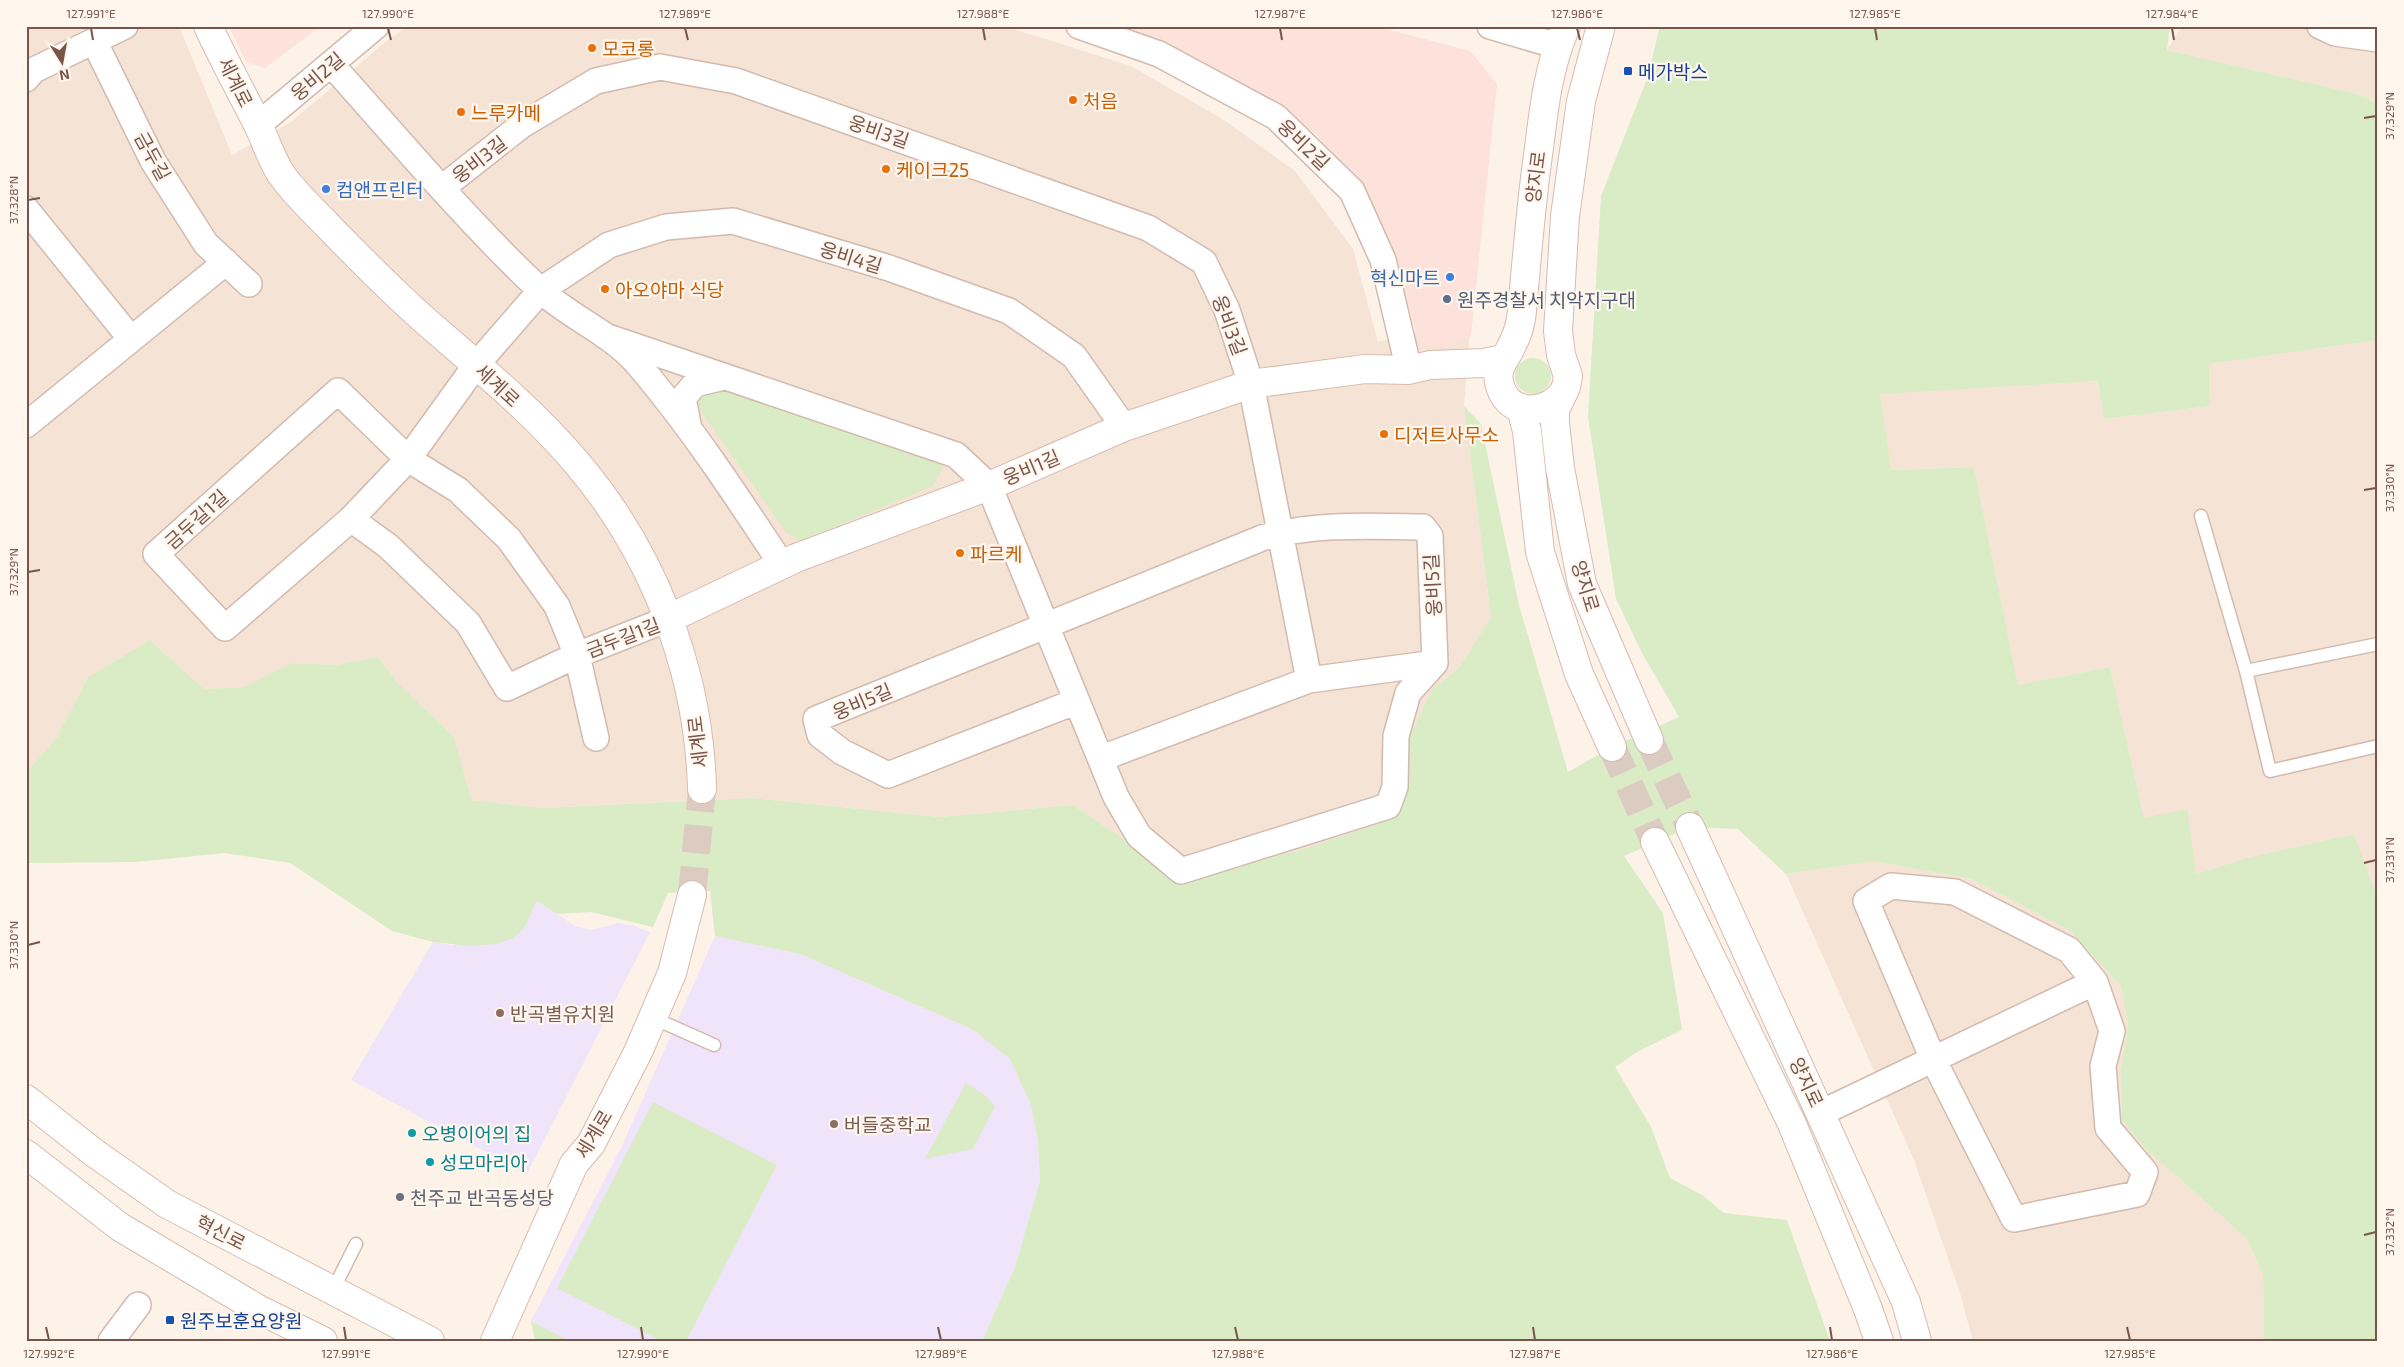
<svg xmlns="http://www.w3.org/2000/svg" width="2404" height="1367" font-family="'Exo 2','Noto Sans KR',sans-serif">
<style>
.residential{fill:#f5e3d5}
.commercial{fill:#fde1db}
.education{fill:#efe4fa}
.green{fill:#d9ecc5}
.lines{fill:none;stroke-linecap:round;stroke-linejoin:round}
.secondary-tunnel{stroke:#dccbc0;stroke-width:28;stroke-dasharray:28 14;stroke-linecap:butt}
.lane-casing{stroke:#d2baaf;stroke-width:15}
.street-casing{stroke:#d2baaf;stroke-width:28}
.secondary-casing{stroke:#d8bbaf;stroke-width:30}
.lane{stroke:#fff;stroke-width:12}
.street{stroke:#fff;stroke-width:25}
.secondary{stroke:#fff;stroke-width:28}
.ticks{fill:none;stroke:#78554a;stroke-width:2}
.food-dot{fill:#e8710a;stroke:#fff6ee;stroke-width:2}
.transit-dot{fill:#1a4fb4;stroke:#fff6ee;stroke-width:2}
.shop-dot{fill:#3f7fe0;stroke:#fff6ee;stroke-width:2}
.service-dot{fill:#5c6f8a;stroke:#fff6ee;stroke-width:2}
.education-dot{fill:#8d6e63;stroke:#fff6ee;stroke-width:2}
.culture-dot{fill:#0f9aa8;stroke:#fff6ee;stroke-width:2}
.worship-dot{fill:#6b7280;stroke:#fff6ee;stroke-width:2}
.labels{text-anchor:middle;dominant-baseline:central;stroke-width:4.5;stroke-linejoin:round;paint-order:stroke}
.food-label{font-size:19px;fill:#c56008;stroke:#fff6ee;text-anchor:start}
.transit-label{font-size:19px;fill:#164399;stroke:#fff6ee;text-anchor:start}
.street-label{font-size:19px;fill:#78554a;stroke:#fff6ee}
.shop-label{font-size:19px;fill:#366cbe;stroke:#fff6ee;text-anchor:start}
.service-label{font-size:19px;fill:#4e5e75;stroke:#fff6ee;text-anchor:start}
.education-label{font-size:19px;fill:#785e54;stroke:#fff6ee;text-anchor:start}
.culture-label{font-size:19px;fill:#0d838f;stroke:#fff6ee;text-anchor:start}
.worship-label{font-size:19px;fill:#5b616d;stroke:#fff6ee;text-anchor:start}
.neatline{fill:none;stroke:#78554a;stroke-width:2}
.ticks-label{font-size:12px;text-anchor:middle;fill:#78554a}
</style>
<rect width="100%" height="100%" fill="#fdf2e7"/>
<path class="residential" d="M26,26H179L232,155L291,122L389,39L408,26H1004L1131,66L1224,120L1295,171L1353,249L1378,342L1471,316L1464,406L1491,617L1459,668L1432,689L1410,736L1399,817L1310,847L1187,881L1073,805L939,817L751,798L542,808L470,800L454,737L395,680L378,657L335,665L292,663L244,687L204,689L150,640L88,677L57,737L26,773Z
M2182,26H2378V104L2362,95L2167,50Z
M2378,340V899L2354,834L2250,857L2196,874L2144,818L2110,667L2018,685L1974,467L1890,470L1880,393L2098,381L2104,419L2210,406L2209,364Z
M1873,861L1971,879L2069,930L2121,986L2128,1024L2121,1070L2122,1120L2145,1148L2247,1239L2263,1275L2264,1341H1973L1960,1293L1914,1160L1786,874Z"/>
<path class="commercial" d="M229,26H321L265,68L246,62Z
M1110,26H1375L1470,51L1497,84L1471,336L1447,347L1419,344L1402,283L1375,215L1316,134L1219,73Z"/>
<path class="education" d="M537,901L575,926L591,930L618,923L634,926L650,932L527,1174L351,1080L433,942L452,945L524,929Z
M715,936L800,954L972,1029L1010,1059L1031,1105L1038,1142L1040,1181L1015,1267L982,1341H570L531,1321L622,1146Z"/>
<path class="green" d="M1660,26H2170L2167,50L2362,95L2378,104V340L2209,364L2210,406L2104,419L2098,381L1880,394L1891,470L1974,467L2018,685L2110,667L2144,818L2187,809L2196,874L2250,857L2354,834L2378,899V1341H2264L2263,1275L2247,1239L2145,1148L2122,1120L2121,1070L2128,1024L2121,986L2069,930L1971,879L1873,861L1786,874L1738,829L1690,827L1624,856L1663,913L1682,1030L1637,1052L1615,1067L1651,1127L1670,1178L1702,1195L1724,1213L1787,1220L1830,1341H982L1015,1267L1040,1181L1038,1142L1031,1105L1010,1059L972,1029L800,954L715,936L710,891L668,893L653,927L591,912L557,914L537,901L524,929L513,938L496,944L470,946L433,942L392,931L290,863L224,853L137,862L26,863V773L57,737L88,677L150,640L204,689L244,687L292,663L335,665L378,657L395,680L454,737L471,800L542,808L751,798L939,817L1073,805L1187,881L1310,847L1399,816L1410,736L1432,689L1459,668L1491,617L1464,406L1481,424L1519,605L1568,772L1612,747L1679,717L1642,653L1616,599L1588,417L1601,196L1647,79Z
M1515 376a18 18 0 1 1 36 0a18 18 0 1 1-36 0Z
M712,388H732L848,429L944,466L933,486L801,541L786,532L700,410L698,401Z
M966,1083L983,1094L995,1106L973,1149L925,1159Z
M653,1102L777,1165L686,1341H661L557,1288Z
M531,1321L570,1341H535Z"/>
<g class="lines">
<path class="secondary-tunnel" d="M1649,740L1690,827
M1612,747L1655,842
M692,895L702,789"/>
<defs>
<path id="lane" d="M2201,516L2246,671L2270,771L2378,746
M2246,671L2378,644
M653,1018L714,1045
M333,1290L356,1244"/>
<path id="street" d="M1079,26L1159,54L1276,117L1352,191L1383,260L1409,370
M1490,26L1551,44
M2320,26L2335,33L2378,39
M94,41L153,161L206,244L249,284
M331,64C399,140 465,219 539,289C568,316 609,332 636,362C690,425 736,495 782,565
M26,79L34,70L125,26
M258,125L376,26
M442,188L522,125L596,81L660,67L736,81L1148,228L1204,262L1227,310L1251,384L1309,680
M26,209L131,339
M605,336L956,455L989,486L1116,797L1139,836L1181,871L1388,806L1395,787L1396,736L1408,693L1435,663
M26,425L226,262
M689,429L683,398L695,384L724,377
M351,519L388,546L468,623L507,688L577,655L668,619
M1077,701L888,775L842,752L820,735L816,719L1262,538C1314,523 1369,526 1423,527L1430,536L1435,663
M596,738L577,655L557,606L509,539L458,490L408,459L338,391L156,554L225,628L351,519L408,459L476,365L541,290L609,245L666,227L733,221L889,268L1009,311L1074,356L1124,427
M1102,758L1309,680L1435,663
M1891,886L1955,892L2069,950L2095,982L2112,1031L2103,1066L2108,1128L2145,1172L2137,1194L2014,1219L1933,1059L1866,901Z
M1821,1113L2095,982
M111,1341L138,1305"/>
<path id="secondary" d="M208,26C224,61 242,93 259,127C266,142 272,160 281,174C295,194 315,212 331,229C363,262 395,294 429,324C480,368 533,411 576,462C653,552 699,670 702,789
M1601,26L1581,101L1565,216L1558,331L1561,355L1568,376L1566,387L1555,410V423L1560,468L1582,584L1649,740
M1561,396C1541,417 1505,414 1499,382C1496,367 1506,359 1511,347C1517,336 1521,324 1522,311C1527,257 1531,202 1539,148C1544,106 1549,65 1566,26
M1521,408L1527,431L1540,552L1579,674L1612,747
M668,619L796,558L989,486L1124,427L1251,384L1365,369L1409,370L1430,365L1484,363L1503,359
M1690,827L1906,1302L1917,1341
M1655,842L1792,1124L1868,1309L1879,1341
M26,1099L93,1152L167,1204L430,1341
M26,1154L120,1227L258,1309L323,1341
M495,1341L574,1164L591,1144L638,1052L672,973L692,895"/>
</defs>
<use href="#lane" class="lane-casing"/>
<use href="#street" class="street-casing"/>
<use href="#secondary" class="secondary-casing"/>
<use href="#lane" class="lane"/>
<use href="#street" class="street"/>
<use href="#secondary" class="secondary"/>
</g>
<path class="ticks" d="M91,28L93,40M388,28L391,40M685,28L688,40M983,28L985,40M1280,28L1282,40M1577,28L1580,40M1875,28L1877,40M2172,28L2174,40M2364,118L2376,116M28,200L40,198M2364,490L2376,488M28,572L40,570M2364,863L2376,860M28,945L40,942M2364,1235L2376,1232M46,1327L49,1340M344,1327L346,1340M641,1327L643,1340M938,1327L941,1340M1235,1327L1238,1340M1533,1327L1535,1340M1830,1327L1832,1340M2127,1327L2130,1340"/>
<g class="food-dot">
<circle cx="592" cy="48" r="5"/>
<circle cx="1073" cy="100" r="5"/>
<circle cx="461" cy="112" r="5"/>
<circle cx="886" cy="169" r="5"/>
<circle cx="605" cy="289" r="5"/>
<circle cx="1384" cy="434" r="5"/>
<circle cx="960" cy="553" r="5"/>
</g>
<g class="transit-dot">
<rect x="1623" y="66" width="10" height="10" rx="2.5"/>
<rect x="165" y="1315" width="10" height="10" rx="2.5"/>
</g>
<g class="shop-dot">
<circle cx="326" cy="189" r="5"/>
<circle cx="1450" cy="277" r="5"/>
</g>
<circle class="service-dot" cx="1447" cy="299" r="5"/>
<g class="education-dot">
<circle cx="500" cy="1013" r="5"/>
<circle cx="834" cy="1124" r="5"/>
</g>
<g class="culture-dot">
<circle cx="412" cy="1133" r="5"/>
<circle cx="430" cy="1162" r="5"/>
</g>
<circle class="worship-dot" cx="400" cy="1197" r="5"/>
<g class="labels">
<g class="food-label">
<text x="602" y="48">모코롱</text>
<text x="1083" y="100">처음</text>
<text x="471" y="112">느루카메</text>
<text x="896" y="169">케이크25</text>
<text x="615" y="289">아오야마 식당</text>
<text x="1394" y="434">디저트사무소</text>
<text x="970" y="553">파르케</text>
</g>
<g class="transit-label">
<text x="1638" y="71">메가박스</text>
<text x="180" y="1320">원주보훈요양원</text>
</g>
<g class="street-label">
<text transform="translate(317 76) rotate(-40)">웅비2길</text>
<text transform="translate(236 82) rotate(63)">세계로</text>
<text transform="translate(879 131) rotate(19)">웅비3길</text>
<text transform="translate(1304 144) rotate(44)">웅비2길</text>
<text transform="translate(153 156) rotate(61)">금두길</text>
<text transform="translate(479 159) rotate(-38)">웅비3길</text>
<text transform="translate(1535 177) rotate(-83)">양지로</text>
<text transform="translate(851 257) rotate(17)">웅비4길</text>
<text transform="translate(1230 325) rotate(69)">웅비3길</text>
<text transform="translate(498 385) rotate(43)">세계로</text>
<text transform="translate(1031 467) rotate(-23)">웅비1길</text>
<text transform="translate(196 519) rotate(-42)">금두길1길</text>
<text transform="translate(1432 585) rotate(-93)">웅비5길</text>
<text transform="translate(1586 586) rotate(73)">양지로</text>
<text transform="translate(623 637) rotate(-21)">금두길1길</text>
<text transform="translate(862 701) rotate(-23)">웅비5길</text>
<text transform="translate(697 742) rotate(-97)">세계로</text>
<text transform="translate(1807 1082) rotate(65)">양지로</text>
<text transform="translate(593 1134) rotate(-59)">세계로</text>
<text transform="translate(221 1232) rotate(27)">혁신로</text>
</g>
<g class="shop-label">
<text x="336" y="189">컴앤프린터</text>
<text x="1440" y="277" text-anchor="end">혁신마트</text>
</g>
<g class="service-label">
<text x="1457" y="299">원주경찰서 치악지구대</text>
</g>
<g class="education-label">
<text x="510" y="1013">반곡별유치원</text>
<text x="844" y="1124">버들중학교</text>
</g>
<g class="culture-label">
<text x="422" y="1133">오병이어의 집</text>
<text x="440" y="1162">성모마리아</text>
</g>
<g class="worship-label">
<text x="410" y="1197">천주교 반곡동성당</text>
</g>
</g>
<rect width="2404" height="1367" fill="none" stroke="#fff6ee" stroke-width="55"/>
<g transform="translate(62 62) rotate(169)" stroke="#fff6ee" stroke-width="4" paint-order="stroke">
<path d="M0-4L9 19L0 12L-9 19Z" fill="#78554a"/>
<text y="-8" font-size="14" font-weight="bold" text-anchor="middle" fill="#78554a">N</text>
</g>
<rect x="28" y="28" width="2348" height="1312" class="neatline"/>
<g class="ticks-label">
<text x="91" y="18">127.991°E</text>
<text x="388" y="18">127.990°E</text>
<text x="685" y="18">127.989°E</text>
<text x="983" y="18">127.988°E</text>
<text x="1280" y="18">127.987°E</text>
<text x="1577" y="18">127.986°E</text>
<text x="1875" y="18">127.985°E</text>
<text x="2172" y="18">127.984°E</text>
<text transform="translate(2390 116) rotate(-90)" y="4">37.329°N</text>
<text transform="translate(14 200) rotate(-90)" y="4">37.328°N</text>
<text transform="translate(2390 488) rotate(-90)" y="4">37.330°N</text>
<text transform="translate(14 572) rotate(-90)" y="4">37.329°N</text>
<text transform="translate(2390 860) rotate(-90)" y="4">37.331°N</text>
<text transform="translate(14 945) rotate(-90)" y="4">37.330°N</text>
<text transform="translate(2390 1232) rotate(-90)" y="4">37.332°N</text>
<text x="49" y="1358">127.992°E</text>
<text x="346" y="1358">127.991°E</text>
<text x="643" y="1358">127.990°E</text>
<text x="941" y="1358">127.989°E</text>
<text x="1238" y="1358">127.988°E</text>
<text x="1535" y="1358">127.987°E</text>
<text x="1832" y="1358">127.986°E</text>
<text x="2130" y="1358">127.985°E</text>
</g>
</svg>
